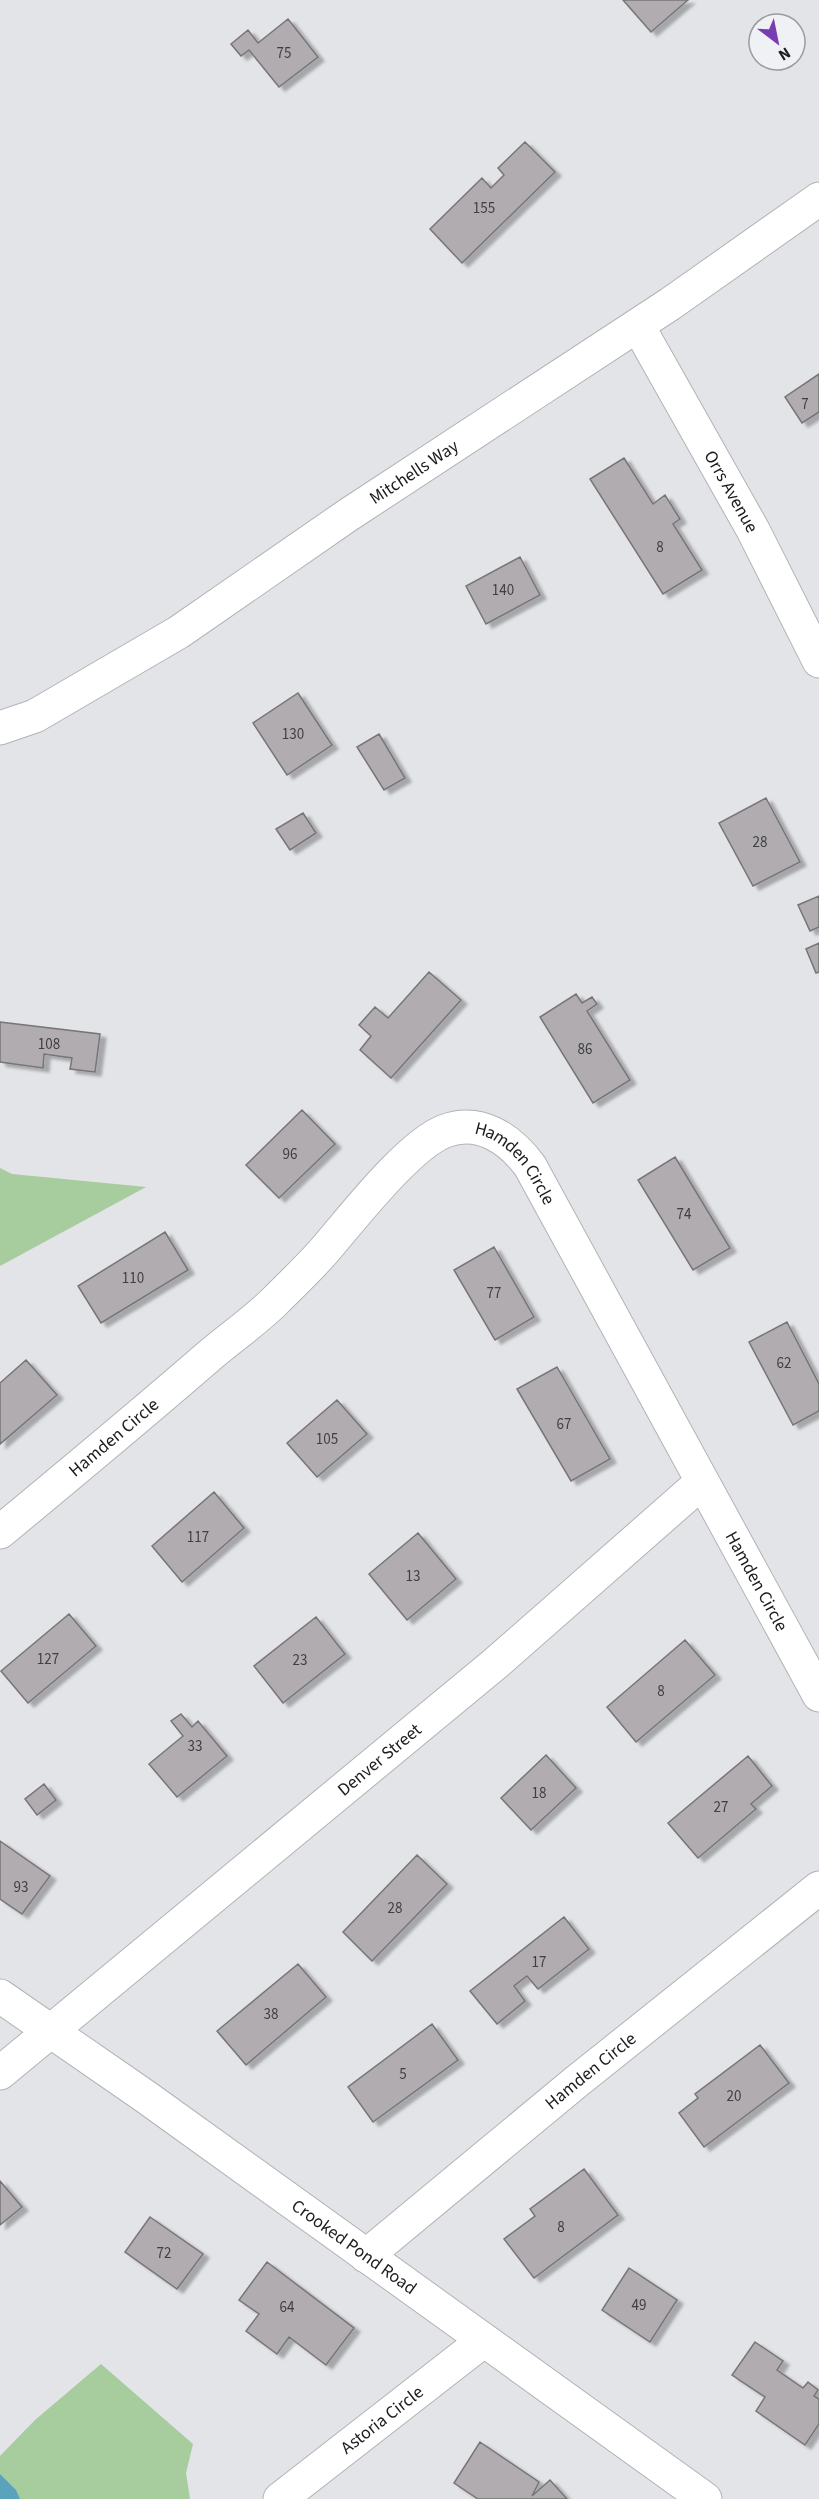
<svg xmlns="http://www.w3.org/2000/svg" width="819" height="2499" font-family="'Source Sans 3',sans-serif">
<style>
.green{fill:#a7cc9d}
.water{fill:#5aa3bd}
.building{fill:#b0acaf;stroke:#787577;stroke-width:1.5;filter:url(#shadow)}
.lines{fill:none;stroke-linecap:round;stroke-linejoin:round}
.minor-casing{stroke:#b1b3b6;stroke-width:35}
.minor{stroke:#fff;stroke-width:33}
.labels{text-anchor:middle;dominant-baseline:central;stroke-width:4.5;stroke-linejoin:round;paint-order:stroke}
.number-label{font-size:15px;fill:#404042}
.street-label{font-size:18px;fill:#1b1c1d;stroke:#eff1f5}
</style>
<defs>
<filter id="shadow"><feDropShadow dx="6" dy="4" stdDeviation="1.5" flood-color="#0004"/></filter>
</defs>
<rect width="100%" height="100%" fill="#e2e4e8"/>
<path class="green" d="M0,1168L12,1174L146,1187L0,1266Z
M101,2364L193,2444L186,2473L190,2499H6L0,2478V2456L35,2420Z"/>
<path class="water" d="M0,2474L16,2490L20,2499H0Z"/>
<path class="building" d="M623,0H688L651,32Z
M288,19L318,57L279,87L249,50L241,56L231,44L248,30L258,43Z
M525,142L555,172L462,263L430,229L482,178L491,188L504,175L498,168Z
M819,374V412L802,423L785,397Z
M624,458L653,504L665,495L680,519L673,524L702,570L663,594L590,479Z
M520,557L540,595L486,624L466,586Z
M298,693L332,745L287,775L253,723Z
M379,734L405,778L384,790L357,747Z
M766,798L800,862L753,886L719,823Z
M303,813L316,833L290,850L276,829Z
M819,896V927L810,931L798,905Z
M819,943V972L816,973L806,949Z
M429,972L461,1000L391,1078L360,1050L371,1036L359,1025L375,1007L388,1018Z
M576,994L582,1003L592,997L597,1004L587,1011L630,1080L593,1103L540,1017Z
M0,1022L100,1034L95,1072L70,1069L72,1058L44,1054L43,1068L0,1062Z
M302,1110L335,1144L279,1198L246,1165Z
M675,1157L730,1248L693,1270L638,1180Z
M165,1232L188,1270L101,1323L78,1286Z
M494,1247L534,1317L495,1340L454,1270Z
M787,1322L819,1384V1411L793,1425L749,1342Z
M26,1360L57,1395L0,1444V1383Z
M557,1367L610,1459L571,1481L517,1389Z
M337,1400L367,1434L317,1477L287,1443Z
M214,1492L244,1528L182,1582L152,1546Z
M418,1533L456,1579L407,1620L369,1574Z
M69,1614L96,1646L28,1703L1,1671Z
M316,1617L345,1654L283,1703L254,1666Z
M685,1640L715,1675L636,1742L607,1707Z
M181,1714L192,1727L198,1721L227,1756L177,1797L149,1764L183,1736L171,1721Z
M546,1755L576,1788L531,1830L501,1798Z
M748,1756L772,1786L751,1804L756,1809L698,1858L668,1823Z
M44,1784L56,1800L37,1815L25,1799Z
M0,1841L50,1876L22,1914L0,1899Z
M417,1855L447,1884L372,1961L343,1932Z
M564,1917L589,1949L538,1989L527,1976L514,1986L525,2001L497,2024L470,1991Z
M298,1964L326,1997L246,2065L217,2031Z
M432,2024L458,2060L373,2122L348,2087Z
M760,2045L789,2083L704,2147L679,2113L698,2098L695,2094Z
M584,2169L618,2215L534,2278L504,2239L535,2216L530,2209Z
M0,2181L22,2207L0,2225Z
M150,2217L203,2254L177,2289L125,2252Z
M267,2262L354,2328L326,2365L289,2337L277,2354L246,2331L259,2314L239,2300Z
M629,2268L677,2300L650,2342L602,2310Z
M755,2342L783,2361L777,2370L803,2388L808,2382L818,2390L814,2396L819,2399V2424L805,2445L756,2411L765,2397L732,2375Z
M480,2442L539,2482L532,2496L550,2480L567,2499H478L454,2483Z"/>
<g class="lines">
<defs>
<g id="minor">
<path id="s1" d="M638,326L753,530L819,661"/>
<path id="s2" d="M0,728L35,716L179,632L348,515L670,304L819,199"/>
<path id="s3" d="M0,1532C70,1474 140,1416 209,1356C230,1338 255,1321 275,1301C291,1285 308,1269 323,1252C350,1221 408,1145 445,1131C480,1118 510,1139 530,1166L819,1695"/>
<path id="s4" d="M0,1996L146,2097L705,2499"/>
<path id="s5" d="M0,2073L496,1663L702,1482"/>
<path id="s6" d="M366,2256L576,2082L819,1888"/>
<path id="s7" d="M280,2499L483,2341"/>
</g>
</defs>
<use href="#minor" class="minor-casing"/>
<use href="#minor" class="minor"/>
</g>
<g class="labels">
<g class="number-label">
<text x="284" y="53">75</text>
<text x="484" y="208">155</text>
<text x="805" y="404">7</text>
<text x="660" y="547">8</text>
<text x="503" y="590">140</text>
<text x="293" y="734">130</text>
<text x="760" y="842">28</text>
<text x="49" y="1044">108</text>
<text x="585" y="1049">86</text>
<text x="290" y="1154">96</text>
<text x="684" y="1214">74</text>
<text x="133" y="1278">110</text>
<text x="494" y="1293">77</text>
<text x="784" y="1363">62</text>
<text x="564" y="1424">67</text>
<text x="327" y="1439">105</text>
<text x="198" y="1537">117</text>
<text x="413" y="1576">13</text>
<text x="48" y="1659">127</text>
<text x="300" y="1660">23</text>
<text x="661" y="1691">8</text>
<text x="195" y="1746">33</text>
<text x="539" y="1793">18</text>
<text x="721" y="1807">27</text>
<text x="21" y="1887">93</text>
<text x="395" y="1908">28</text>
<text x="539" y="1962">17</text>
<text x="271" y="2014">38</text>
<text x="403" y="2074">5</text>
<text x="734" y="2096">20</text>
<text x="561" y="2227">8</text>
<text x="164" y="2253">72</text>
<text x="639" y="2305">49</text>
<text x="287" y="2307">64</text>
</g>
<g class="street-label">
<text stroke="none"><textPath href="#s2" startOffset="488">Mitchells Way</textPath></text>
<text stroke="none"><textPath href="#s1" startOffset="190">Orrs Avenue</textPath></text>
<text stroke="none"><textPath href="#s3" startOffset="687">Hamden Circle</textPath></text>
<text stroke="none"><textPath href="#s3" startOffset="148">Hamden Circle</textPath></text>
<text stroke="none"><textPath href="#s3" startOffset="1173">Hamden Circle</textPath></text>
<text stroke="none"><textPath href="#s5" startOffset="492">Denver Street</textPath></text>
<text stroke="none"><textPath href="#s6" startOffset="291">Hamden Circle</textPath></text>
<text stroke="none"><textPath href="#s4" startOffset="434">Crooked Pond Road</textPath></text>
<text stroke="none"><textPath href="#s7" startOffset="129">Astoria Circle</textPath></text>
</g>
</g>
<g transform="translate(777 42) rotate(148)"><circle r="28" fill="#eff1f5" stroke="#9a9c9f" stroke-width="1.5"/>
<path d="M0-4.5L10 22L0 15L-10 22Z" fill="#793db2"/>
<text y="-9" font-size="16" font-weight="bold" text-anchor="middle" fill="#1b1c1d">N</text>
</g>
</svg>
